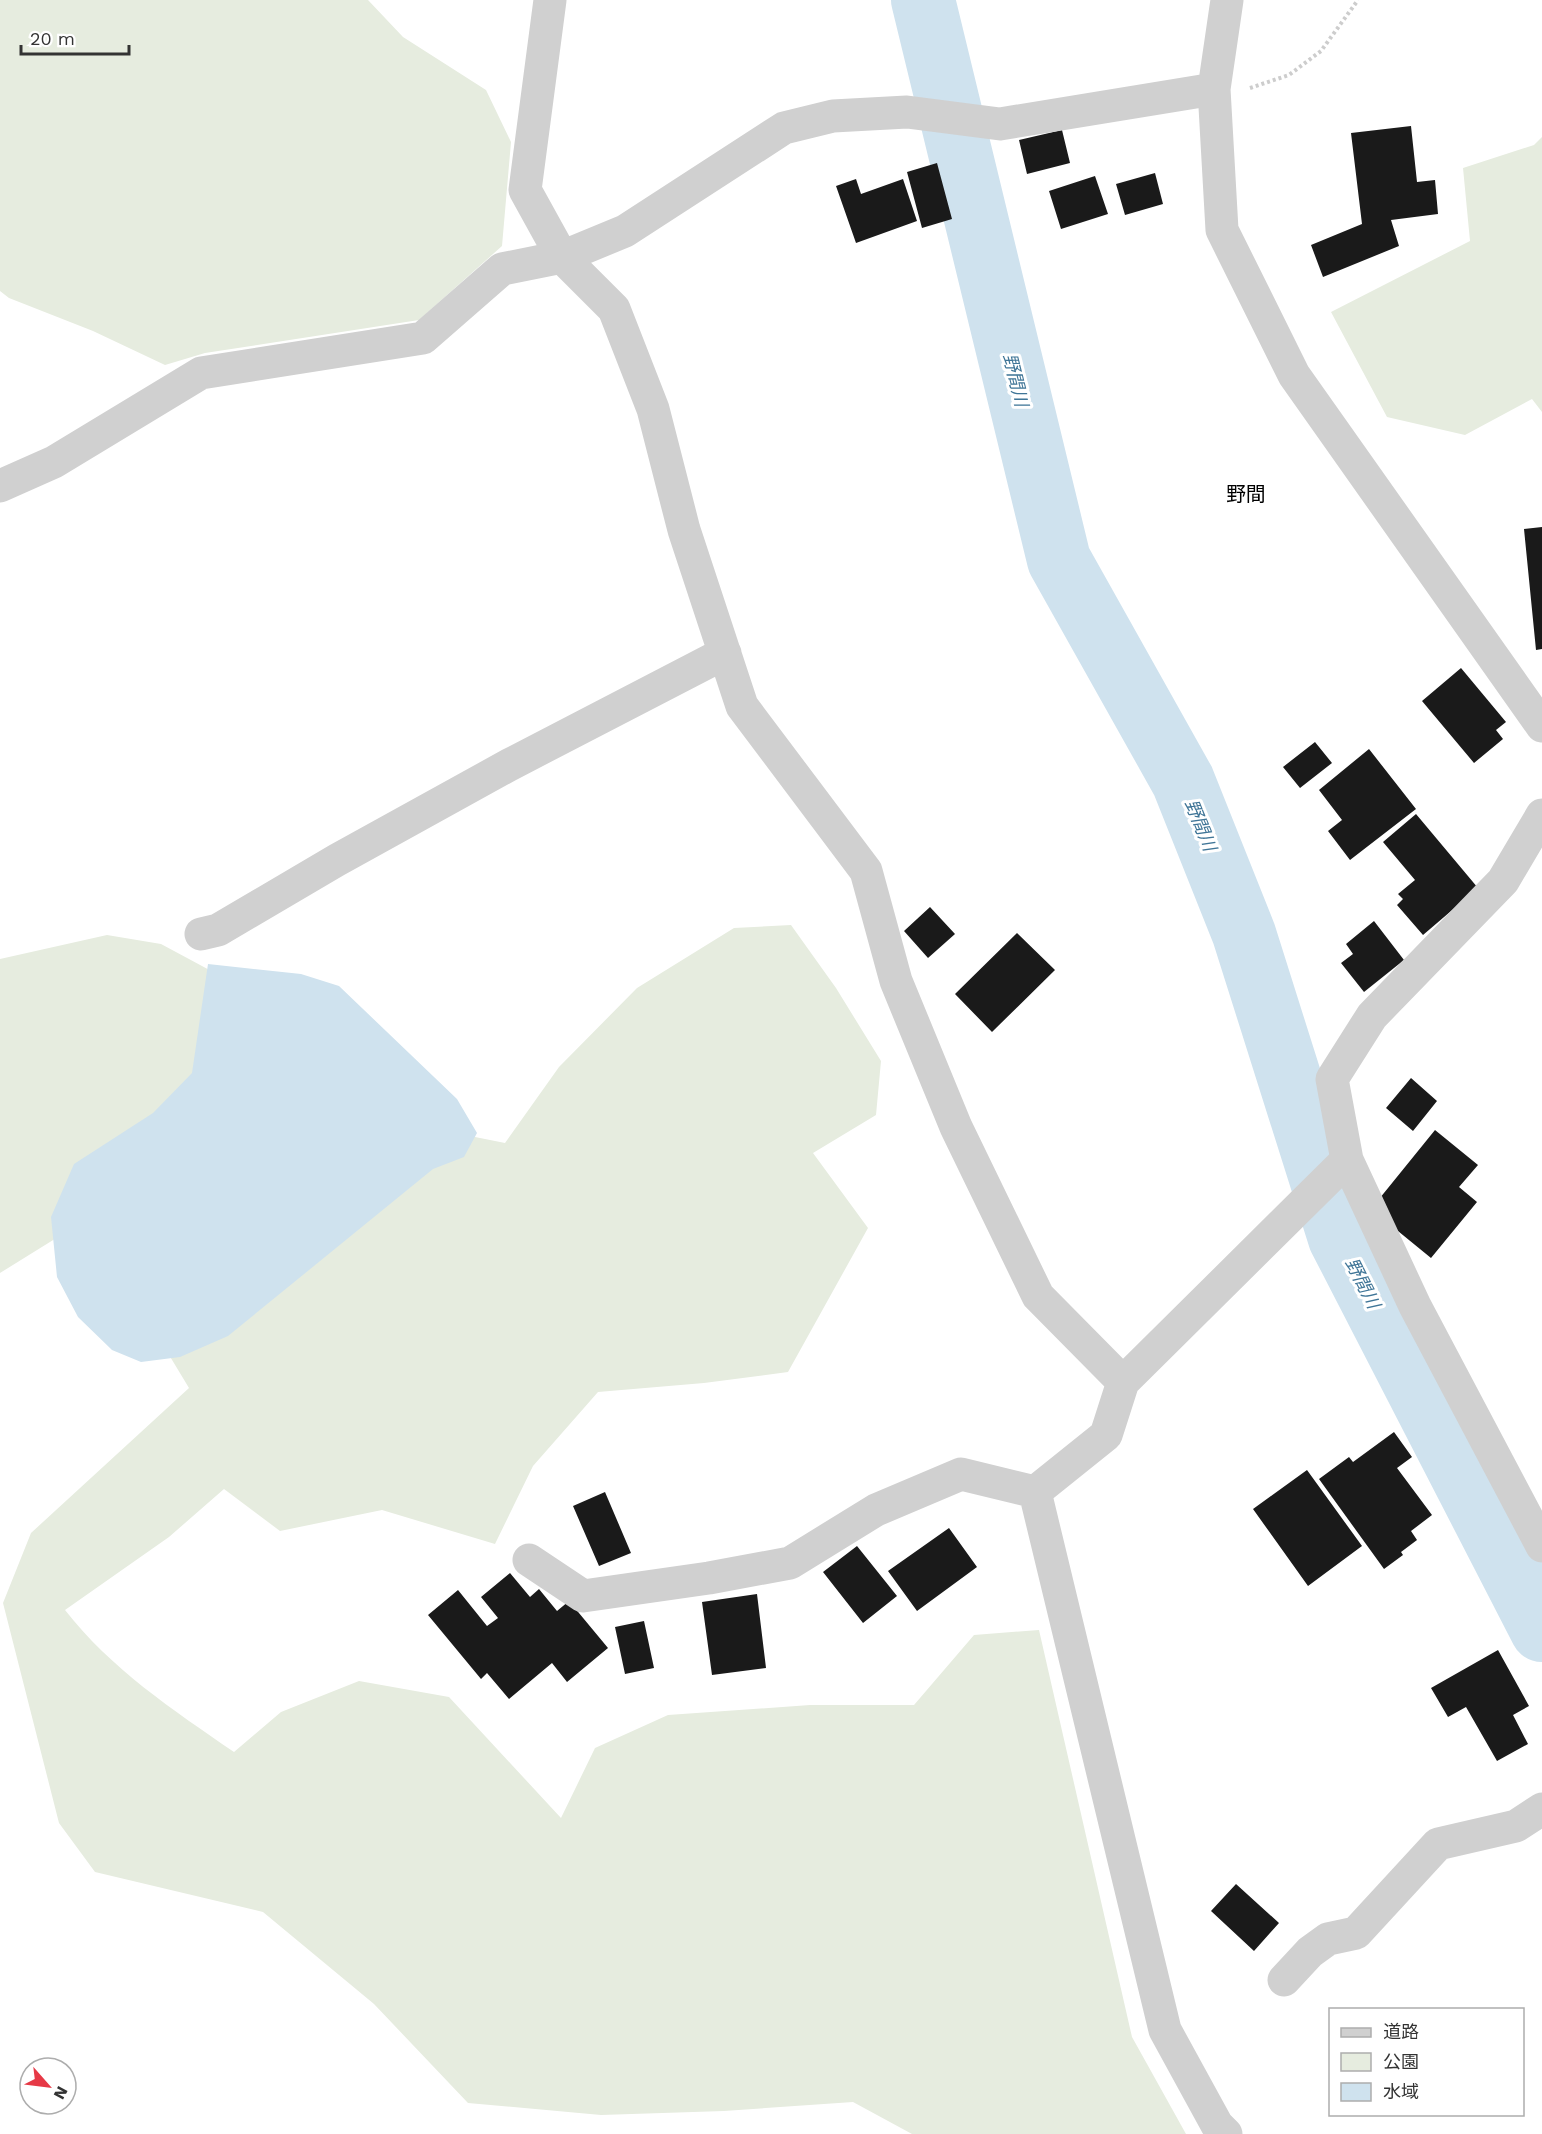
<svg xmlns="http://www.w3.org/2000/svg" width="1542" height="2134" font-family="'Work Sans','Noto Sans JP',sans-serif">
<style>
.green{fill:#e6ecdf}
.water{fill:#cfe2ee}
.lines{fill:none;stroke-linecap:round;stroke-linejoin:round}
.river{stroke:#cfe2ee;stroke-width:64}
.building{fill:#1a1a1a}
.path{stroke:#cdcdcd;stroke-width:4;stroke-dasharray:3 3;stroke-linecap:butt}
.minor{stroke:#d0d0d0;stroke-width:33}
.labels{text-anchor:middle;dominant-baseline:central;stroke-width:6;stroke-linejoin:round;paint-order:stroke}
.water-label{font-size:18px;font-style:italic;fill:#3f7597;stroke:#fff}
.quarter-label{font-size:20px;fill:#000;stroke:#fff}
</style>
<rect width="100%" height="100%" fill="#fff"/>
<path class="green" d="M0,0H368L403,37L486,90L511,142L502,246L419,320L205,353L165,365L93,331L9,298L0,291Z
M1542,137V412L1532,399L1465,435L1387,417L1331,312L1470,241L1463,168L1534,145Z
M791,925L836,988L881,1061L876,1115L813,1153L868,1228L788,1372L704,1383L598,1392L533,1466L495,1544L382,1510L280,1531L224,1489L169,1537L65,1610C111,1669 173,1710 234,1752L281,1712L359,1681L449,1697L561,1818L595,1748L668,1715L810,1705H914L974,1635L1039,1630L1132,2037L1186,2134H912L853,2102L724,2111L601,2115L468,2103L374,2004L263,1912L95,1872L59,1823L3,1603L31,1533L189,1388L87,1219L0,1273V959L107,935L161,944L258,996L405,1123L505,1143L559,1067L637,988L734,928Z"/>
<path class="water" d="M208,964L301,974L339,986L457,1099L477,1133L464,1157L433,1169L228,1336L180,1357L141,1362L112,1350L78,1317L57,1277L51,1217L74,1164L153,1113L192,1073Z"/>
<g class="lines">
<path class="river" d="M923,0L1059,560L1183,781L1244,934L1340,1238L1542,1630"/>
</g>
<path class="building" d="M1411,126L1417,182L1435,180L1438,214L1391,220L1399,246L1323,277L1311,245L1362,224L1351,133Z
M1062,130L1070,163L1027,174L1019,140Z
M937,163L952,219L922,228L907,172Z
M1155,173L1163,204L1125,215L1116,184Z
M1095,176L1108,214L1061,229L1049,191Z
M856,179L861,194L903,179L917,221L856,243L836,186Z
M1542,527V649L1536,650L1524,529Z
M1461,668L1506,722L1496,730L1503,739L1474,763L1422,701Z
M1315,742L1332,763L1300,788L1283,767Z
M1369,749L1416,809L1350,860L1328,831L1342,820L1319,790Z
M1416,814L1478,888L1423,935L1397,905L1403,899L1398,894L1415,880L1383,842Z
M930,907L955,934L928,958L904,931Z
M1374,921L1404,960L1364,992L1341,963L1353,954L1346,944Z
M1017,933L1055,970L992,1032L955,994Z
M1411,1078L1437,1101L1413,1131L1386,1108Z
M1435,1130L1478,1165L1459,1187L1477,1202L1431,1258L1371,1209Z
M1394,1432L1412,1457L1397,1468L1432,1515L1411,1531L1417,1540L1401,1552L1403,1555L1384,1569L1319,1479L1349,1457L1353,1462Z
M1307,1470L1362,1546L1308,1586L1253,1509Z
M605,1492L631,1553L599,1566L573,1506Z
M949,1528L977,1567L917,1611L888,1571Z
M857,1546L897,1596L863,1623L823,1572Z
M510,1573L530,1597L539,1589L557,1611L569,1601L608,1648L567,1682L552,1663L509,1699L487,1673L481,1679L428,1615L458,1590L487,1626L498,1618L481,1597Z
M757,1594L766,1668L712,1675L702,1602Z
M644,1621L654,1668L625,1674L615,1627Z
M1498,1650L1529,1706L1513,1715L1528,1744L1497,1761L1466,1707L1448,1717L1431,1688Z
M1236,1884L1279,1923L1254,1951L1211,1911Z"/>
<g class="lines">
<path class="path" d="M1250,88L1289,75L1321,51L1358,0"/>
<path class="minor" d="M550,0L525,190L562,257L614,309L653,409L684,530L742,706L866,871L896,981L956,1127L1038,1296L1123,1382
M1227,0L1214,89L1222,230L1294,375L1542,726
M0,486L54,462L201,373L423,338L502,269L562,257L625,231L784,128L833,116L907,112L1000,124L1214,89
M1542,815L1503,881L1372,1016L1332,1079L1347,1160L1415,1306L1542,1546
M201,934L218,930L337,860L509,765L725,653
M1035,1492L1165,2030L1217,2125L1226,2134
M529,1560L583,1596L709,1578L790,1563L876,1510L961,1474L1035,1492L1106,1435L1123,1382L1347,1160
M1284,1980L1310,1952L1328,1939L1356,1933L1438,1844L1516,1826L1542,1809"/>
</g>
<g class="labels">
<g class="water-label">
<text transform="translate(1016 380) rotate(76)">野間川</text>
<text transform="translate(1201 825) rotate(68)">野間川</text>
<text transform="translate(1363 1283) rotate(63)">野間川</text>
</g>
<g class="quarter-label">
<text x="1246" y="494">野間</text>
</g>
</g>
<rect x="1329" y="2008" width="195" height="108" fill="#ffffff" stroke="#adadad" stroke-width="1.5"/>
<rect x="1341" y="2028" width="30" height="9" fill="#d0d0d0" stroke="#adadad" stroke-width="1.5"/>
<text x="1383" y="2038" font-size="18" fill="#333333">道路</text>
<rect x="1341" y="2053" width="30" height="18" fill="#e6ecdf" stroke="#adadad" stroke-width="1.5"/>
<text x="1383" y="2068" font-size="18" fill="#333333">公園</text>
<rect x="1341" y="2083" width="30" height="18" fill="#cfe2ee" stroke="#adadad" stroke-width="1.5"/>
<text x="1383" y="2098" font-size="18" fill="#333333">水域</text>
<g transform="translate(48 2086) rotate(118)"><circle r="28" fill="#ffffff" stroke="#adadad" stroke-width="1.5"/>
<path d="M0-4.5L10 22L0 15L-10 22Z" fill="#e63946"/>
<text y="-9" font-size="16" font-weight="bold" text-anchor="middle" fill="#333333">N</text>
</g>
<path d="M21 45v9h108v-9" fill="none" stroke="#333333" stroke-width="3"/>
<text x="30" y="45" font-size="18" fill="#333333" stroke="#ffffff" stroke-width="4.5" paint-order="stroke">20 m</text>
</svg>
